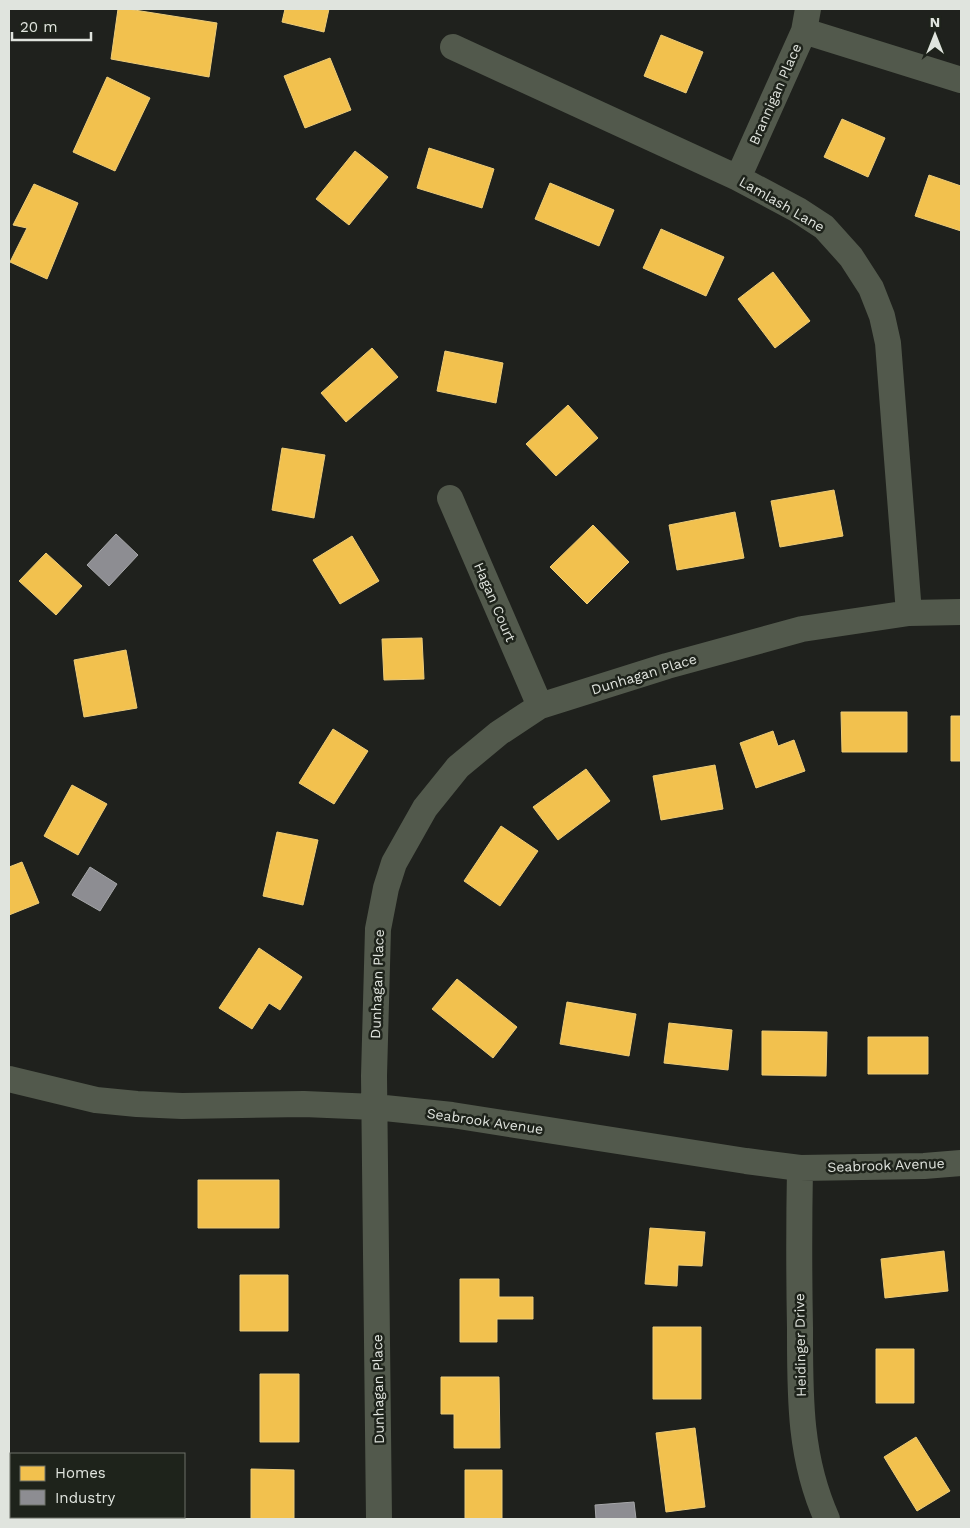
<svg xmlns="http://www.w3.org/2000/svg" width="970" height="1528" font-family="'Work Sans',sans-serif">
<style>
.homes{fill:#f2c14e;stroke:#edcc79}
.industry{fill:#8d8d92;stroke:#a6a7a9}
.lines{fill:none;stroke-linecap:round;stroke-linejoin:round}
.street{stroke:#52594c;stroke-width:26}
.labels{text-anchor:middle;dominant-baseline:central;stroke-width:5;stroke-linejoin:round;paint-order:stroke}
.street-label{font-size:14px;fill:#e0e4de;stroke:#1e231b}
</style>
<rect width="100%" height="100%" fill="#1f211d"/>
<path class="homes" d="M118,9H128L217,23L209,77L111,59Z
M285,9H329L324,32L282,22Z
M661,35L703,52L686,93L644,76Z
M330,58L351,110L305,128L284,76Z
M107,77L150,98L115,171L73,152Z
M842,119L885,138L868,177L824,157Z
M429,148L494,169L482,208L417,188Z
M355,151L388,177L349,225L316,199Z
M929,175L961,186V231L915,216Z
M550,183L614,210L599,246L535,219Z
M34,184L78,203L47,279L10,262L27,228L13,225Z
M661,229L724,257L706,296L643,268Z
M773,272L810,321L775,348L738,299Z
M372,348L398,377L346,422L321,393Z
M445,351L503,363L496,403L437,391Z
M568,405L598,438L556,476L526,444Z
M282,448L325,455L314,518L272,510Z
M834,490L843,536L780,547L771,501Z
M735,512L744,558L677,570L669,525Z
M593,525L629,562L587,604L550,567Z
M352,536L379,581L340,604L313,560Z
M46,553L82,586L56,615L19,581Z
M422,638L424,679L384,680L382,639Z
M126,650L137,708L84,717L74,660Z
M841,712H907V752H842Z
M951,716H961V761H951Z
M333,729L368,751L334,804L299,783Z
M773,731L778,746L794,740L805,771L756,788L740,743Z
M715,765L723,809L661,820L653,776Z
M586,769L610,801L558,840L533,807Z
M72,785L107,804L78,855L44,836Z
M501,826L538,851L500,906L464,881Z
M277,832L318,840L303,905L263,896Z
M22,862L39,903L9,915V867Z
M259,948L302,977L280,1010L269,1003L252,1029L219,1008Z
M457,979L517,1027L493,1058L432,1009Z
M567,1002L636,1014L629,1056L560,1044Z
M669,1023L732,1030L728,1070L664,1063Z
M762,1031L827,1032L826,1076L762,1075Z
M868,1037H928V1074H868Z
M198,1180H279V1228H198Z
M650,1228L705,1232L702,1266L678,1265L677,1286L645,1284Z
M944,1251L948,1291L885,1298L881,1259Z
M240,1275H288V1331H240Z
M460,1279H499V1297H533V1319H497V1342H460Z
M653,1327H701V1399H653Z
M876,1349H914V1403H876Z
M260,1374H299V1442H260Z
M441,1377H499L500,1448H454V1414H441Z
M695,1428L705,1507L666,1512L656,1433Z
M916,1437L950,1491L917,1511L884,1457Z
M251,1469L294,1470V1519H251Z
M465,1470H502V1519H465Z
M11,1505V1517H27L29,1519H9V1507Z"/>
<path class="industry" d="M116,534L138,555L109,586L87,565Z
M90,867L117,884L100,911L72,895Z
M634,1502L636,1519H596L595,1505Z"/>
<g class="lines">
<path class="street" d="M804,31L961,80
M453,47L738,178L798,210L824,227L851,257L871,288L882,316L888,343L909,613
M738,178L804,31L808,9
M450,498L540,706
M9,1079L96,1100L137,1104L182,1106L304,1104L375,1107L452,1115L746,1161L800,1168L924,1166L961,1163
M800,1168C799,1221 799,1275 800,1328C800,1395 799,1457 827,1519
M379,1519L374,1076L378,929L386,888L394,863L425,808L458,767L499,733L540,706L667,666L802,629L909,613L961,612"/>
</g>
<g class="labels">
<g class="street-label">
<text transform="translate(775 94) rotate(-66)">Brannigan Place</text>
<text transform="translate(782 204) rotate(30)">Lamlash Lane</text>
<text transform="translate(495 602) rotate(67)">Hagan Court</text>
<text transform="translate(644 674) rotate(-17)">Dunhagan Place</text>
<text transform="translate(377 984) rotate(-88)">Dunhagan Place</text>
<text transform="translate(485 1121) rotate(8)">Seabrook Avenue</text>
<text transform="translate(886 1165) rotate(-2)">Seabrook Avenue</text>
<text transform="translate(800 1345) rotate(-91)">Heidinger Drive</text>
<text transform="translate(378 1389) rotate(-91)">Dunhagan Place</text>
</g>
</g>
<rect width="970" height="1528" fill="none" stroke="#e0e4de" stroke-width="20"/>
<rect x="10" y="1453" width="175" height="65" fill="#1e231b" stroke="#6c7069"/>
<rect x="20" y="1466" width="25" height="15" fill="#f2c14e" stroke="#6c7069"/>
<text x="55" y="1478" font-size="15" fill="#e0e4de">Homes</text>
<rect x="20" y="1490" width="25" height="15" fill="#8d8d92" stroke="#6c7069"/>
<text x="55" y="1503" font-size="15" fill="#e0e4de">Industry</text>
<g transform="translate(935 35)" stroke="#1e231b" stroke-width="4" paint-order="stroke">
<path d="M0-4L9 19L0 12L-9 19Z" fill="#e0e4de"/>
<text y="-8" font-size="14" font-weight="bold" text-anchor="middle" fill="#e0e4de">N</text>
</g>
<path d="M12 32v8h79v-8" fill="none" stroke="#e0e4de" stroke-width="2.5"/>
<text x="20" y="32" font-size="15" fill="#e0e4de" stroke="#1e231b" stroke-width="4" paint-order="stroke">20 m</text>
</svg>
